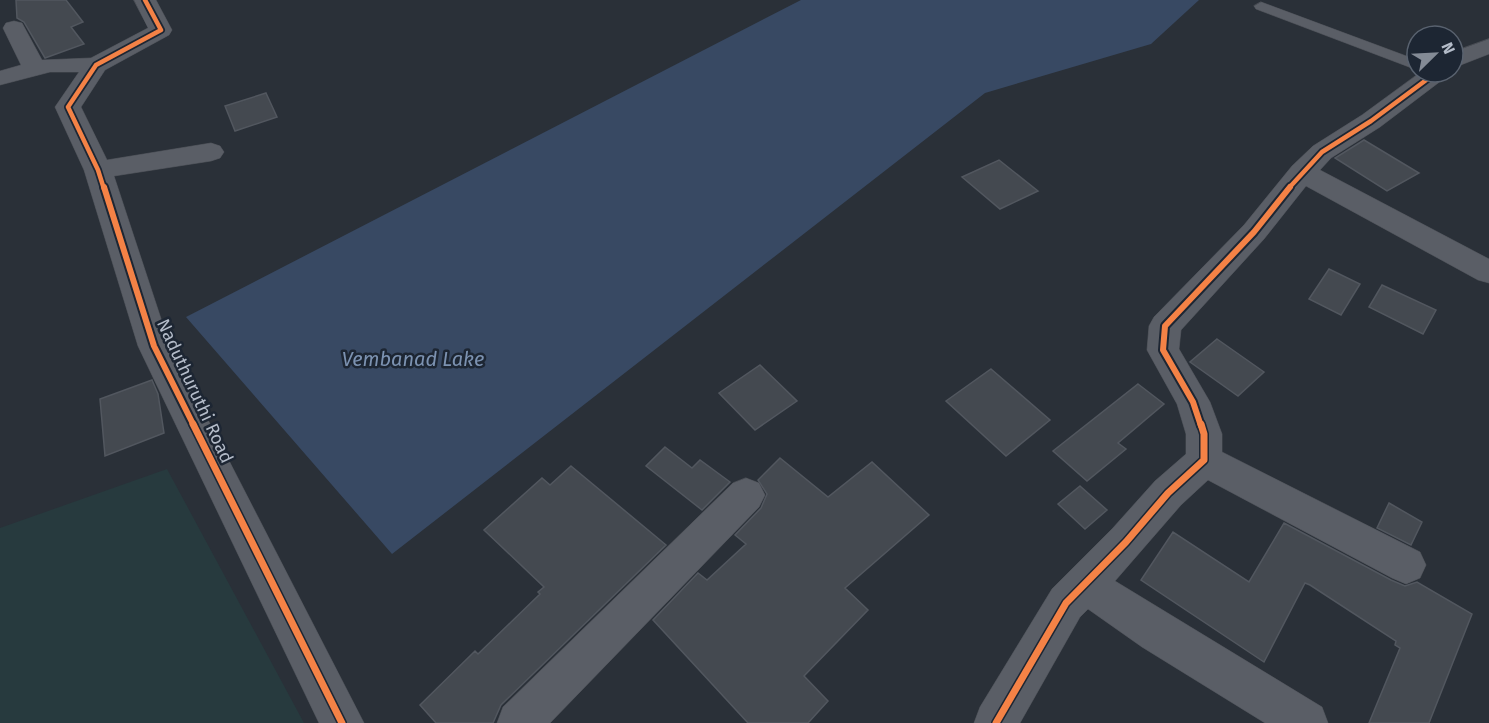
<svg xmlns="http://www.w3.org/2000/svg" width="1489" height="723" font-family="'Fira Sans',sans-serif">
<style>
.green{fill:#273a3e}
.water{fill:#384963}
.building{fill:#444950;stroke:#52575f;stroke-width:1.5}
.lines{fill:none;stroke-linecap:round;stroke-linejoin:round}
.service-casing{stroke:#484c53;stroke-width:1}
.minor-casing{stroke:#484c53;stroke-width:1}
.service{fill:#5a5e66;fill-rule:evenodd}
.minor{fill:#5a5e66;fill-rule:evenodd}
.cycleway-far2-casing{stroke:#1d2633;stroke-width:8}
.cycleway-far1-casing{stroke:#1d2633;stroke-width:10}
.cycleway-casing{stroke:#1d2633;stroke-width:10}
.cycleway-far2{stroke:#f48246;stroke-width:4.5}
.cycleway-far1{stroke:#f48246;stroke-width:6}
.cycleway{stroke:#f48246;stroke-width:7}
.labels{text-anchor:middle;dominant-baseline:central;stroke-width:5;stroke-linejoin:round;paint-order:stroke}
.street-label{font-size:18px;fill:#b4bcc9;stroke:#1d2633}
.water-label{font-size:20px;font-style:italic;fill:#7c92b1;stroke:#1d2633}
</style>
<rect width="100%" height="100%" fill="#2a3038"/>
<path class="green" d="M167,469L304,723H0V528Z"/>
<path class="water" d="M801,0H1199L1151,44L985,93L392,554L186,317Z"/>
<path class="building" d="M16,0H66L83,22L71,27L84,44L45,58L24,22L17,18Z
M266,93L277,117L235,131L225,106Z
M1364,140L1419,173L1387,191L1335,158Z
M999,160L1038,191L1000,209L962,177Z
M1329,269L1360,284L1341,315L1309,299Z
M1382,285L1436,310L1423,334L1369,307Z
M1217,339L1264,372L1238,396L1190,362Z
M760,365L797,401L755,430L719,393Z
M991,369L1050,420L1006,456L946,401Z
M152,380L158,394L164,433L105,456L100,399Z
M1138,384L1164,404L1118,443L1126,449L1087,481L1053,451Z
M665,447L692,468L700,460L730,482L702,510L646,466Z
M780,458L828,497L872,462L929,515L845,588L868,610L804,676L828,701L808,723H748L653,620L698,573L707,580L746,544L735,535L761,508L767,494L758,480Z
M571,466L666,545L501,705L493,723H436L420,705L475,651L478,654L540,594L538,592L544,587L484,530L542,478L550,485Z
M1080,486L1107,510L1085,529L1058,504Z
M1389,503L1422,522L1411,545L1377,528Z
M1284,523L1391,580L1405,586L1417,582L1472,614L1429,723H1369L1400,648L1395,645L1396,641L1310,585L1305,583L1264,662L1141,580L1173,532L1249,582Z"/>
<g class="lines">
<defs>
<path id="service" d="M1261,2L1417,60V70L1256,9L1254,6Z"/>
<path id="minor" d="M134,0H156L172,30L169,35L105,70L81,107L107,160L211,143L220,146L224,152L220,158L211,161L114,176L170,346L364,723H319L138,346L84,170L55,107L79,72H50L0,85V71L21,65L3,28L6,23L14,21L22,23L42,60L91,58L148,28Z
M1489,39V54L1453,68V52Z
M1421,72H1449L1446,77L1380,127L1331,158L1320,170L1489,259V283L1478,280L1306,186L1264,239L1181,330L1179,349L1210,402L1222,434V452L1420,552L1426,565L1420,578L1406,584L1392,578L1208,480L1181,505L1115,581L1322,707L1328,723H1265L1142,647L1088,609L1080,617L1020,723H974L980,707L1052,589L1112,529L1155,481L1186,454V434L1177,404L1147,350L1149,326L1154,317L1244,225L1292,166L1313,146L1362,115Z
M746,478L759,483L765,495L759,507L550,723H497L503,707L733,483Z"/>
</defs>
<use href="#service" class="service-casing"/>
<use href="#minor" class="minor-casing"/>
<use href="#service" class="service"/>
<use href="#minor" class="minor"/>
<defs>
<path id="cycleway-far2" d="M104,189L98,170L68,107L96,65L161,30L145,0
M1288,189L1322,152L1371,121L1437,72"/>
<path id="cycleway-far1" d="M104,187L154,346L194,426
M1201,426L1193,402L1163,350L1165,326L1254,232L1290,187"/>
<path id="cycleway" d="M193,424L342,723
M996,723L1066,603L1126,542L1168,493L1204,460V434L1201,424"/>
</defs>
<use href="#cycleway-far2" class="cycleway-far2-casing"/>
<use href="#cycleway-far1" class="cycleway-far1-casing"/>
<use href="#cycleway" class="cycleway-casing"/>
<use href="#cycleway-far2" class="cycleway-far2"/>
<use href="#cycleway-far1" class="cycleway-far1"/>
<use href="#cycleway" class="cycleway"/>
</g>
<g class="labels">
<g class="street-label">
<text transform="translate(195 391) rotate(65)">Naduthuruthi Road</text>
</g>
<g class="water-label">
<text x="413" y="359">Vembanad Lake</text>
</g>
</g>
<g transform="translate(1435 54) rotate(66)"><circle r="28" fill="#1d2633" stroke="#59626f" stroke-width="1.5"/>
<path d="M0-4.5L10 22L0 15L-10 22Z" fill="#848b96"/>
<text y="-9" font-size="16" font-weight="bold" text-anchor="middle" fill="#b4bcc9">N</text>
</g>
</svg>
